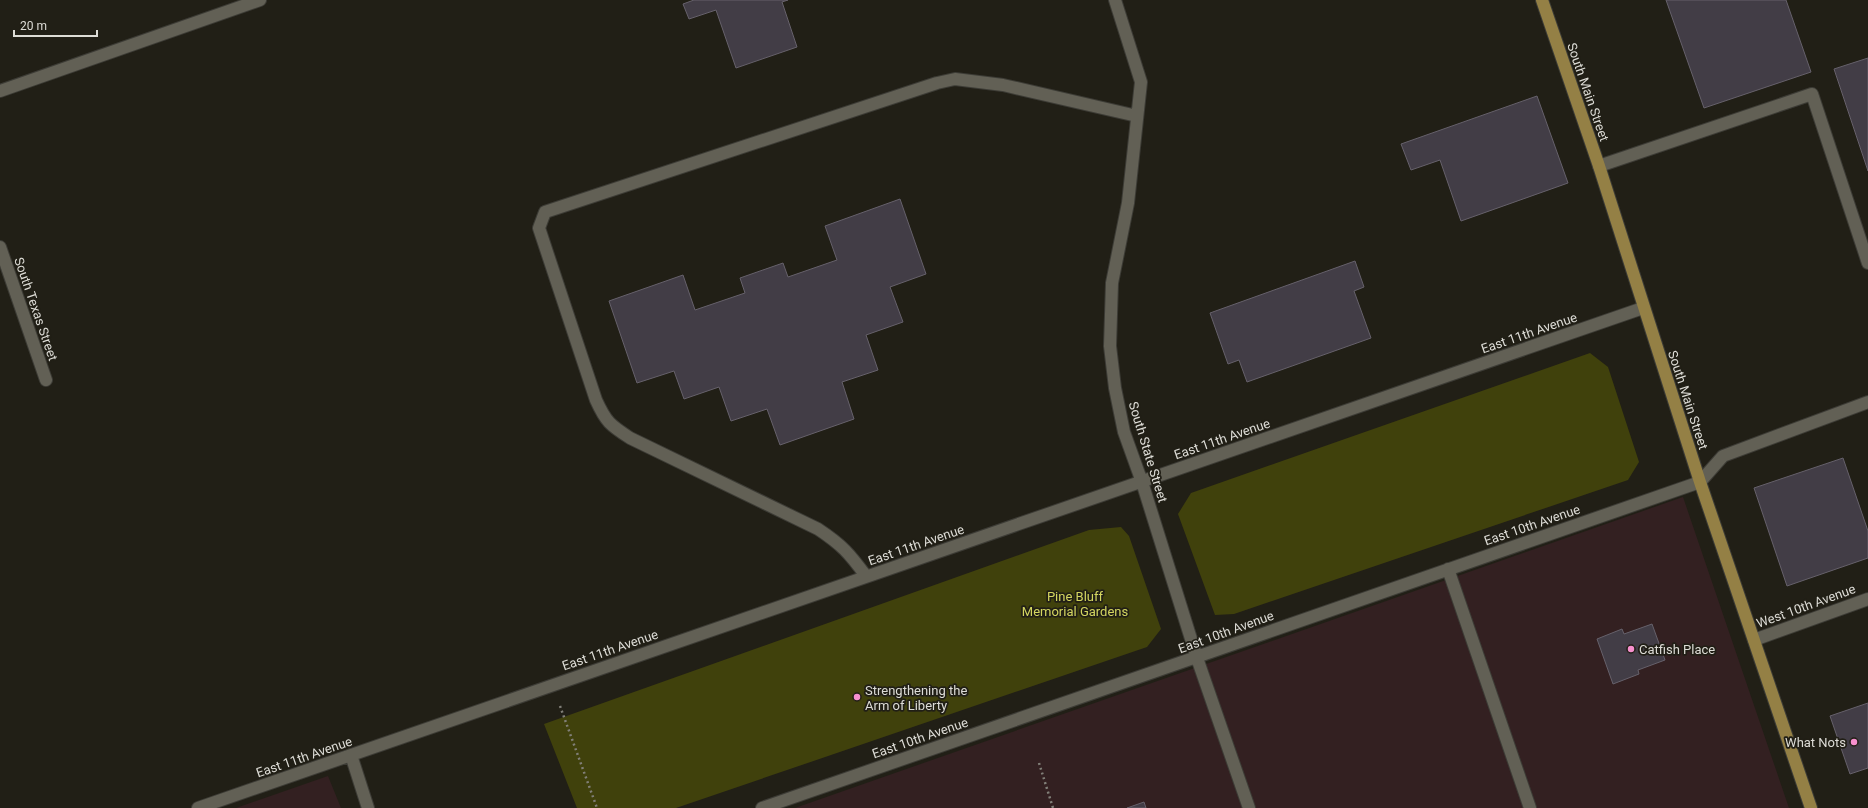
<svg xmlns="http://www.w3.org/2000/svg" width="1868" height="808" font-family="Roboto,sans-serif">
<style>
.commercial{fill:#332021}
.green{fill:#40410c}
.building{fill:#423d46;stroke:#66616b}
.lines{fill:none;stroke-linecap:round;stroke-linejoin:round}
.minor-casing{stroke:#3d3c36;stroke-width:14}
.major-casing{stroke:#3d3c36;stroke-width:14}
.path{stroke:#817f78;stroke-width:2.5;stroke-dasharray:2 3;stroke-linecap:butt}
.minor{stroke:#626055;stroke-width:12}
.major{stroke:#948045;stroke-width:12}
.poi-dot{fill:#f790ce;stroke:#211f16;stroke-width:1.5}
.labels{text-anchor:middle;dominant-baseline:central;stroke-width:3.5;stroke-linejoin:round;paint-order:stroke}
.street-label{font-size:13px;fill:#dddcd6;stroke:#211f16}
.park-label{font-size:13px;fill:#d4d660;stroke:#211f16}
.poi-label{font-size:13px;fill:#dddcd6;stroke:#211f16;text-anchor:start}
</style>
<rect width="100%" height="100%" fill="#211f16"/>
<path class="commercial" d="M1683,497L1789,808H795Z
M328,776L341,808H236Z"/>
<path class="green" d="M1590,353L1608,367L1639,462L1628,480L1234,614L1215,615L1178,514L1191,493Z
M1121,527L1129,536L1161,629L1147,647L676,808H577L544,724L1089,530Z"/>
<path class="building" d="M694,0H788L782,2L797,47L736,68L716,10L689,19L683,4Z
M1666,0H1786L1811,72L1704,108Z
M1868,58V171L1834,69Z
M1537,96L1568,183L1461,221L1440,160L1411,170L1401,144Z
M900,199L926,274L890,287L903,322L866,335L878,370L842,382L854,419L780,445L767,409L731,421L719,387L684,399L674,371L637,383L609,301L683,275L695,310L745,293L740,278L783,263L788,277L837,260L825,226Z
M1355,261L1364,287L1354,291L1371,338L1247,382L1239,360L1228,364L1210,313Z
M1843,458L1868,531V558L1787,586L1754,488Z
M1652,624L1665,660L1638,670L1639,674L1613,684L1597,639L1622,629L1624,634Z
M1868,703V768L1850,774L1830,716Z
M1144,802L1146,808H1127Z"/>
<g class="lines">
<defs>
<path id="minor" d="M1115,0L1141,82L1128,203L1112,283L1110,346L1115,388L1124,432L1142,482L1197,658L1249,808
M0,91L260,0
M1599,166L1812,94L1868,263
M0,247L46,380
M1448,569L1530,808
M866,576C849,553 842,545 818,529L630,438C610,425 606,422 596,400L539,228L545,212L937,83L955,79L1003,85L1137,116
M1754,640L1868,599
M351,755L368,808
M198,808L1643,308
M762,808L1700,482L1723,456L1868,402"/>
<path id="major" d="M1542,0L1599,166L1700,482L1811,808"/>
</defs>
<use href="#minor" class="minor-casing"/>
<use href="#major" class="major-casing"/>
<path class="path" d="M560,706L597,808
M1039,763L1053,808"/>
<use href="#minor" class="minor"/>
<use href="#major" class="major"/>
</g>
<g class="poi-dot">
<circle cx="1631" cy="649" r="4"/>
<circle cx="857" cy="697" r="4"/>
<circle cx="1854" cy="742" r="4"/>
</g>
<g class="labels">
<g class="street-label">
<text transform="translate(1588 92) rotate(71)">South Main Street</text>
<text transform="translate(36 309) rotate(71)">South Texas Street</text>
<text transform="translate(1529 333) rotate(-19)">East 11th Avenue</text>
<text transform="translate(1688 400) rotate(72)">South Main Street</text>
<text transform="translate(1222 439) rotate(-19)">East 11th Avenue</text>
<text transform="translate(1148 452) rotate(73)">South State Street</text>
<text transform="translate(1532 525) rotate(-19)">East 10th Avenue</text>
<text transform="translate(916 545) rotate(-19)">East 11th Avenue</text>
<text transform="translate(1806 606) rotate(-20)">West 10th Avenue</text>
<text transform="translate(1226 632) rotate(-20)">East 10th Avenue</text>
<text transform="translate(610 650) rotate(-19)">East 11th Avenue</text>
<text transform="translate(920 738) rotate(-19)">East 10th Avenue</text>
<text transform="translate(304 757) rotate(-19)">East 11th Avenue</text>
</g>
<g class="park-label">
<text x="1075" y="596">Pine Bluff<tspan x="1075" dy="15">Memorial Gardens</tspan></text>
</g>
<g class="poi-label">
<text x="1639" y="649">Catfish Place</text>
<text x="865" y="690">Strengthening the<tspan x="865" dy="15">Arm of Liberty</tspan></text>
<text x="1846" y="742" text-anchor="end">What Nots</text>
</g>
</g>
<path d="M14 30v6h83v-6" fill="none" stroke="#dddcd6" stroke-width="2"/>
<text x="20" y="30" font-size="12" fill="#dddcd6" stroke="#211f16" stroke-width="3" paint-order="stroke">20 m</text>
</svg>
